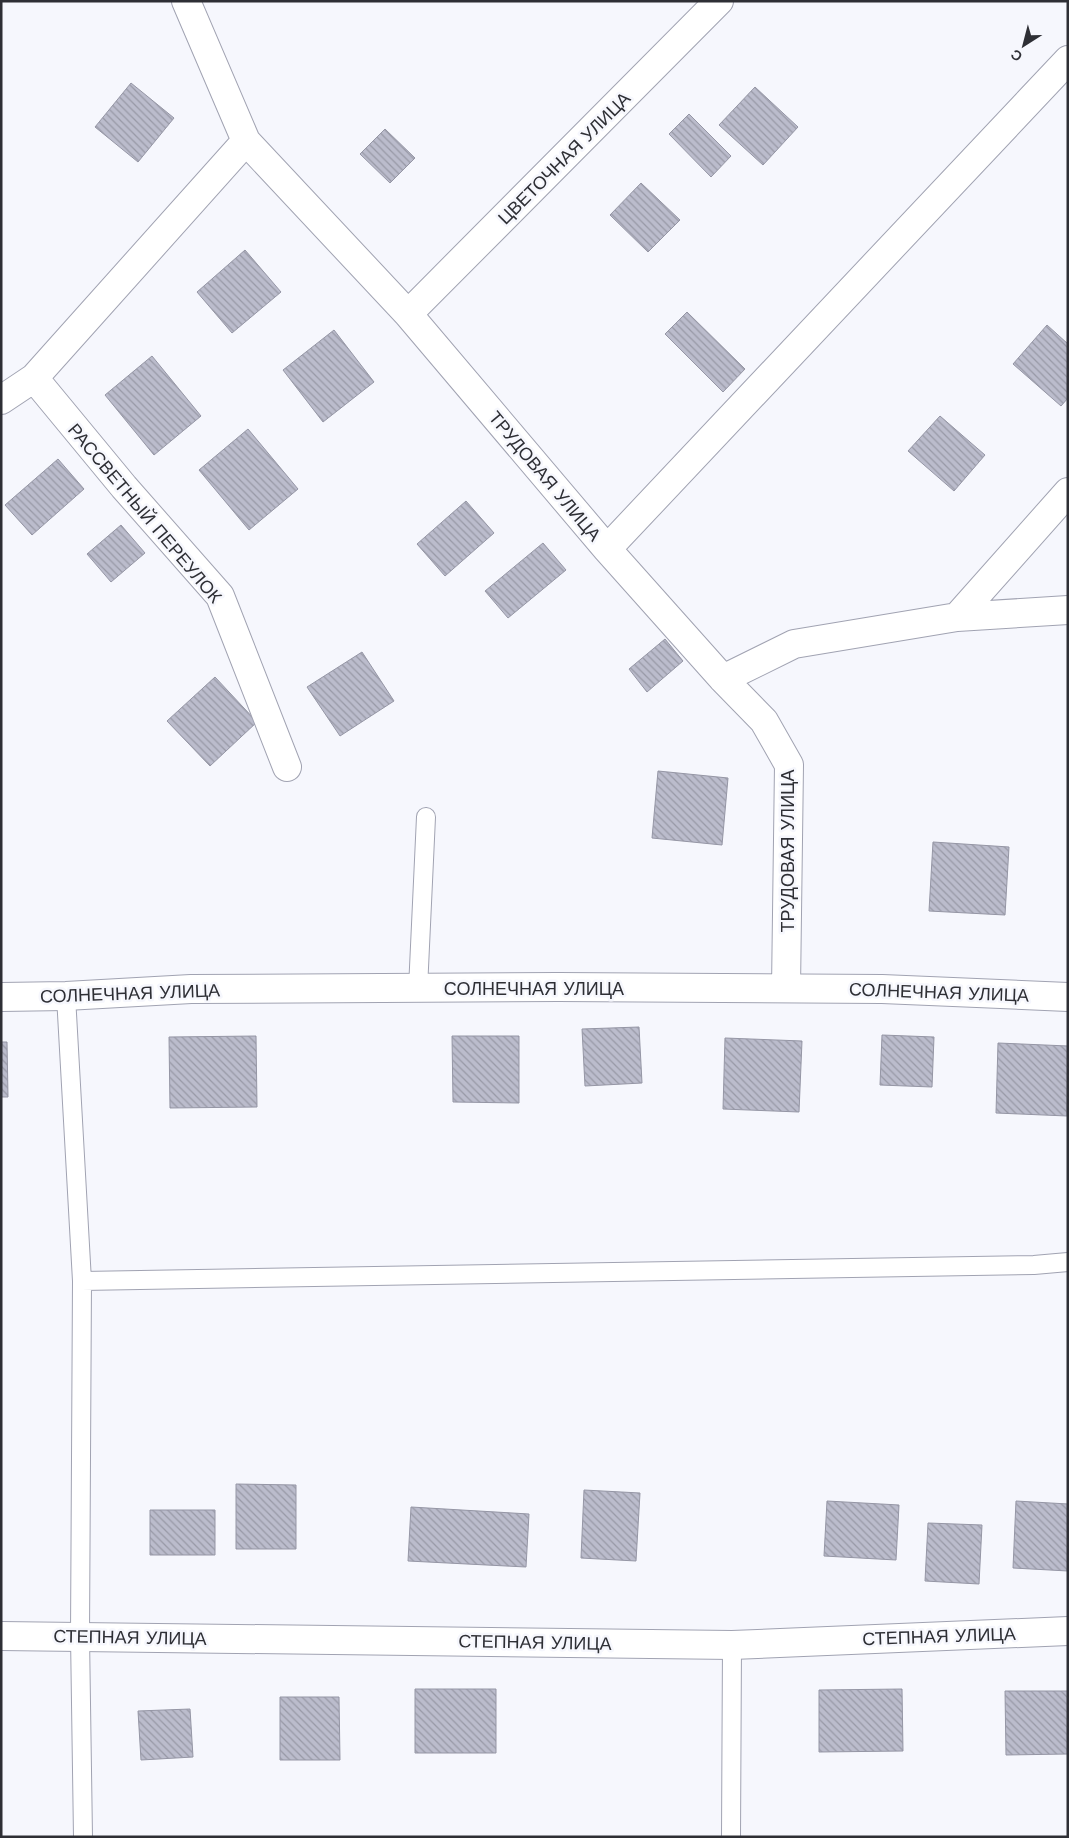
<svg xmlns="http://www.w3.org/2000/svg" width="1069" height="1838" font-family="'Work Sans',sans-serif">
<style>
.building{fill:url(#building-back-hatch);stroke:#9596a5}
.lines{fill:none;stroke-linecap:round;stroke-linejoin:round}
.service-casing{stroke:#a1a3b2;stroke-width:20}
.minor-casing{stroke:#a1a3b2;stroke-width:30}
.service{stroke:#fff;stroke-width:18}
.minor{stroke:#fff;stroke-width:28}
.labels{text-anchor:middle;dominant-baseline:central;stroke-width:5;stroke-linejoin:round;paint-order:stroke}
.street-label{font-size:18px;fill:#2e2f35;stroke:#f6f7fd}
</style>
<defs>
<pattern id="building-back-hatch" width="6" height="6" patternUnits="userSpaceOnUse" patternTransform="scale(1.25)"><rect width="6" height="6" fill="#bbbccc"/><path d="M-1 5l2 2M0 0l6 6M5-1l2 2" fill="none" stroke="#9899a6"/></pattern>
</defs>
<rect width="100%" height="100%" fill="#f6f7fd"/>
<path class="building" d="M131,83L174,118L138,162L95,127Z
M755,87L798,127L763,165L719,125Z
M689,114L731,156L711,177L669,134Z
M385,129L415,158L390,183L360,154Z
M641,183L680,220L648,252L610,215Z
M245,250L281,292L232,333L197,292Z
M687,312L745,369L723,392L665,334Z
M1047,325L1068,344V398L1061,406L1013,364Z
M334,330L374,382L323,422L283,370Z
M152,356L201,416L154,455L105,395Z
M940,416L985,455L954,491L908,451Z
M248,429L298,489L249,530L199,470Z
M58,459L84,489L32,535L5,505Z
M466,501L494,533L445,576L417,544Z
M121,525L145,553L111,582L87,554Z
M543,543L566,570L508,618L485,591Z
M665,639L683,661L647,692L629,669Z
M362,652L394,701L340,736L307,687Z
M215,677L257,722L210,766L167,721Z
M658,771L728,778L722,845L652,838Z
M933,842L1009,847L1005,915L929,911Z
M639,1027L642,1083L585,1086L582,1029Z
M882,1035L934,1037L932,1087L880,1085Z
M256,1036L257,1107L170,1108L169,1037Z
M452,1036H519V1103L453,1102Z
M725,1038L802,1041L799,1112L723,1109Z
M1,1042H7L8,1097H1Z
M998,1043L1068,1046L1067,1116L996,1113Z
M236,1484L296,1485V1549H236Z
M584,1490L640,1493L636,1561L581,1558Z
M827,1501L899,1505L896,1560L824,1556Z
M1016,1501L1068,1504V1571L1013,1568Z
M411,1507L529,1514L526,1567L408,1561Z
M150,1510H215V1555H150Z
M928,1523L982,1525L979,1584L925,1581Z
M415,1689H496V1753H415Z
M902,1689L903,1751L819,1752V1690Z
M1005,1691H1068V1754L1006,1755Z
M280,1697H339L340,1760H280Z
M190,1709L193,1757L141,1760L138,1711Z"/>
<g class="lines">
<defs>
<path id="service" d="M418,989L426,817
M66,996L82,1281L80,1636L83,1837
M82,1281L1034,1265L1068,1262
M731,1837L732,1645"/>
<path id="minor" d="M186,1L246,141L408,314L607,549L723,679L764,721L789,765L786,988
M408,314L719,1
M34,378L124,487L220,596L287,767
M1,400L34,378L246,141
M607,549L1068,60
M957,617L1068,492
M723,679L794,644L957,617L1068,610
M1,997L66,996L191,989L558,987L882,989L1068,997
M1,1636L732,1645L1068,1631"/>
</defs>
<use href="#service" class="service-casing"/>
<use href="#minor" class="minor-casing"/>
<use href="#service" class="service"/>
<use href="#minor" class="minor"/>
</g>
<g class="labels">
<g class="street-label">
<text transform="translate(564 158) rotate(-45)">ЦВЕТОЧНАЯ УЛИЦА</text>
<text transform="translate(545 476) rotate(50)">ТРУДОВАЯ УЛИЦА</text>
<text transform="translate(145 513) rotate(50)">РАССВЕТНЫЙ ПЕРЕУЛОК</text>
<text transform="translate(787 851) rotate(-90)">ТРУДОВАЯ УЛИЦА</text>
<text x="534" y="988">СОЛНЕЧНАЯ УЛИЦА</text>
<text transform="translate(939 992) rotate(2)">СОЛНЕЧНАЯ УЛИЦА</text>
<text transform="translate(130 993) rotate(-2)">СОЛНЕЧНАЯ УЛИЦА</text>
<text transform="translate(939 1636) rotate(-2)">СТЕПНАЯ УЛИЦА</text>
<text transform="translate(130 1637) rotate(1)">СТЕПНАЯ УЛИЦА</text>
<text transform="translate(535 1642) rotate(1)">СТЕПНАЯ УЛИЦА</text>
</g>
</g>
<rect width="1069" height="1838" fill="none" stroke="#2e2f35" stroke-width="5"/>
<g transform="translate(1024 45) rotate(216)" stroke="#f6f7fd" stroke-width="4" paint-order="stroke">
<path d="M0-4L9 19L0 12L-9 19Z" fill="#2e2f35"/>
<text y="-8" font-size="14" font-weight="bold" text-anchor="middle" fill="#2e2f35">С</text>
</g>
</svg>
